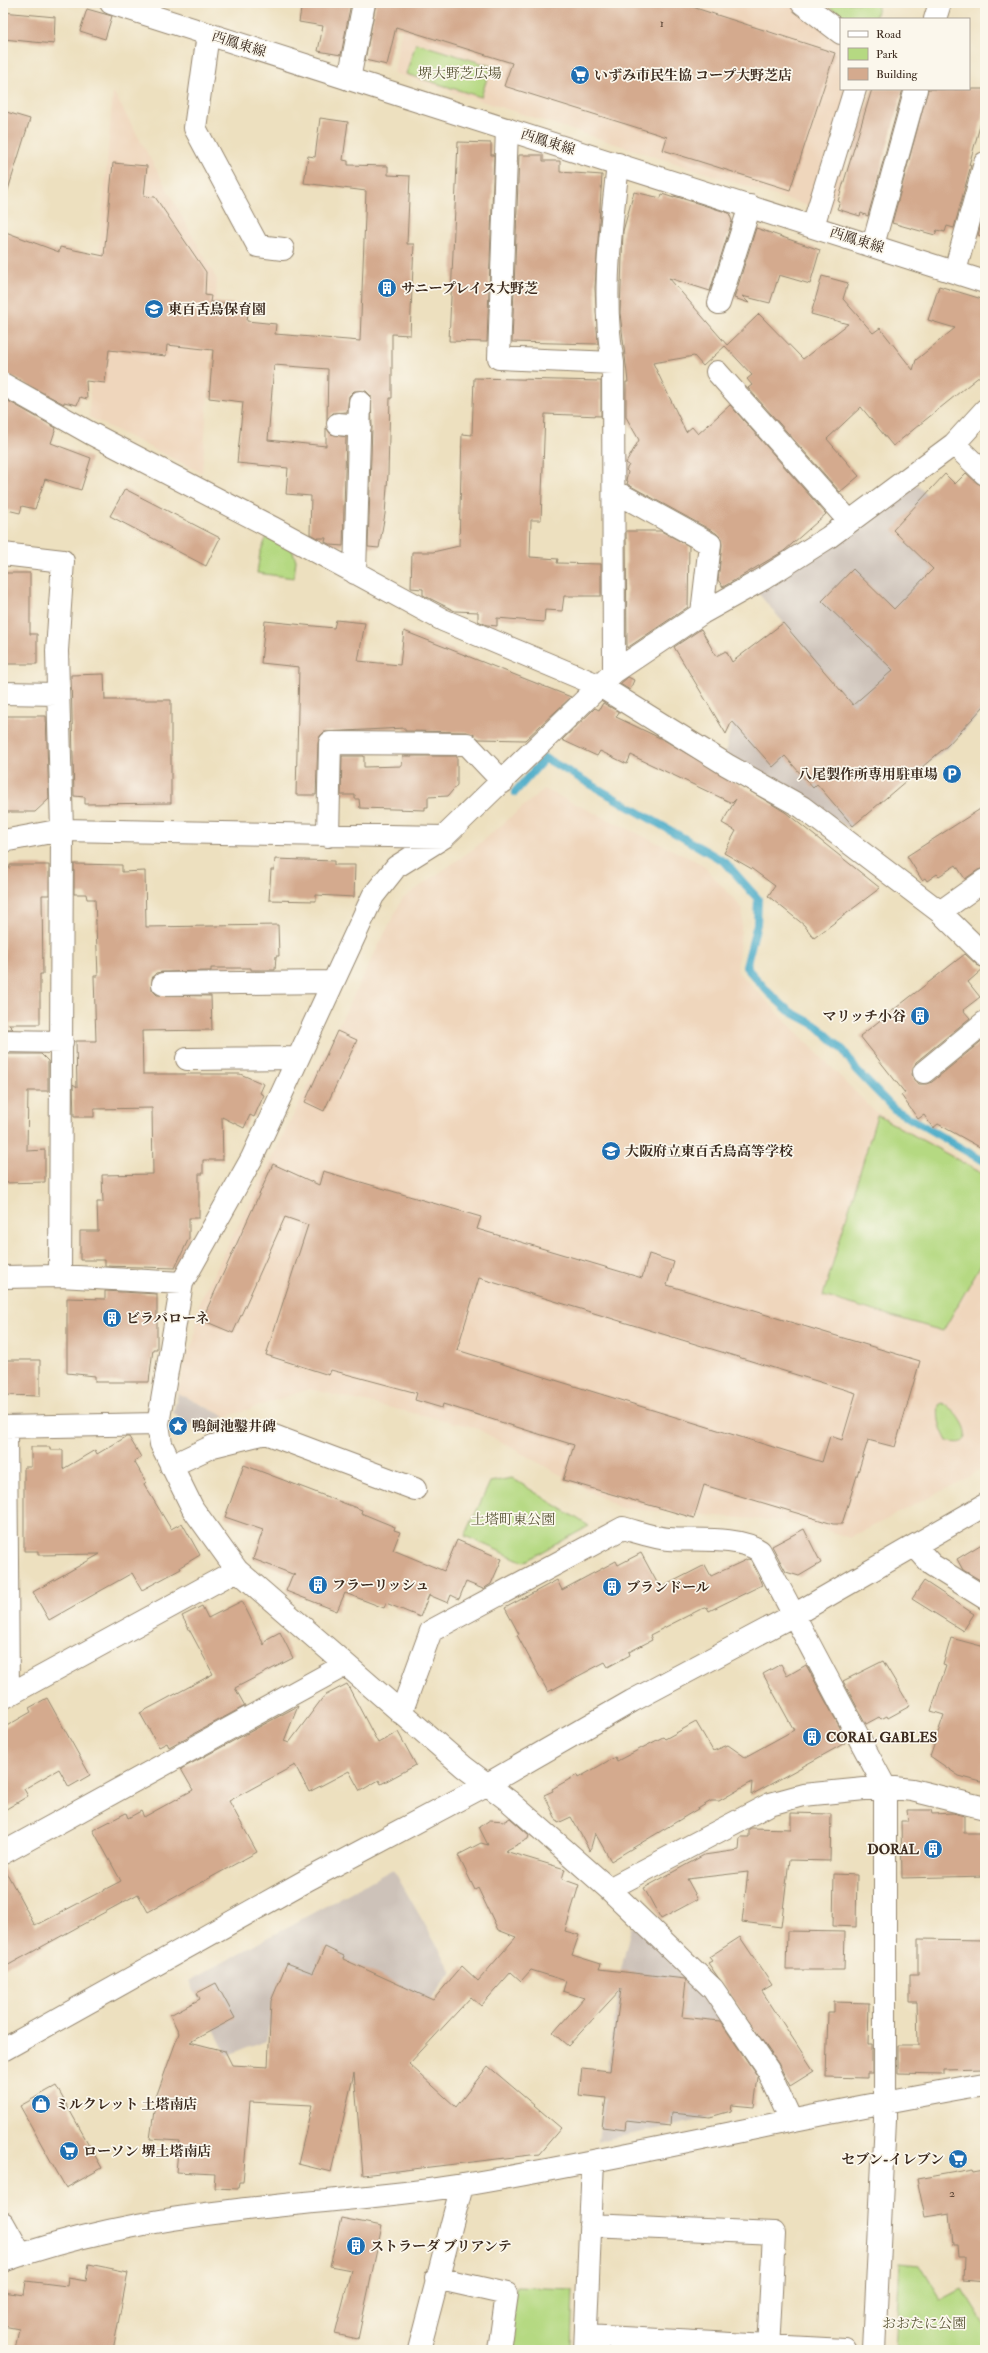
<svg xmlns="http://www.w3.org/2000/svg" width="988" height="2353" font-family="'IM FELL Double Pica','Noto Serif JP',serif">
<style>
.built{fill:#efd6bc}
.industrial{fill:#cdc2b9}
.green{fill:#b5d982;stroke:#788250}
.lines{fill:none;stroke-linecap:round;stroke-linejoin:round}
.stream{stroke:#49abc8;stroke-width:8}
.building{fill:#d4aa8e;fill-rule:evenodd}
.minor-casing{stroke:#94856e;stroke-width:24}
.major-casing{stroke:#94856e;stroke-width:24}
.minor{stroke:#fff;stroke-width:22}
.major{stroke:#fff;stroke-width:22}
.labels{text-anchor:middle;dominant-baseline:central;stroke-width:3.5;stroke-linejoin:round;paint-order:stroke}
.number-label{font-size:12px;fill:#614a3a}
.street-label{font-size:14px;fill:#3b2a1e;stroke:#fbf7ec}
.park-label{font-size:14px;fill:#5a5637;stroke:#fbf7ec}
.poi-label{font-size:14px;font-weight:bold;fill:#3b2a1e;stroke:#fbf7ec;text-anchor:start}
</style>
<rect width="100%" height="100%" fill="#fbf7ec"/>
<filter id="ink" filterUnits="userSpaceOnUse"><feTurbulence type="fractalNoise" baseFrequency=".025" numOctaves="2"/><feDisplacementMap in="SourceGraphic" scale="8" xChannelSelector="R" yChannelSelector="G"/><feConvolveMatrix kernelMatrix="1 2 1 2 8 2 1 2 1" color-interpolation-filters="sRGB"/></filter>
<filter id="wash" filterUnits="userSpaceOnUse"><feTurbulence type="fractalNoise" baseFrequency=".012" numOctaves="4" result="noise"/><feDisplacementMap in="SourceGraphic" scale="16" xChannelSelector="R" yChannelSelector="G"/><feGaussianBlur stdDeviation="0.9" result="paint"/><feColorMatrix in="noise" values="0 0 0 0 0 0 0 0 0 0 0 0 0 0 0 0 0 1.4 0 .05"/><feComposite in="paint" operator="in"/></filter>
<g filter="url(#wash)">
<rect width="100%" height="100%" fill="#ede0bf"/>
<path class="built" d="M406,3H824L846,19H841V89H869L830,213L394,73Z
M113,91L217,280L202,473L89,417L92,337Z
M544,789L702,864L743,909L737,971L874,1111L985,1172V1466L971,1476L850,1538L804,1523L620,1508L474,1427L309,1389L226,1417L178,1393L185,1361L194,1340L199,1303L402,899L472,850Z"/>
<path class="industrial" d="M917,485L985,550V708L951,745L849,828L725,753L735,712L809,652L757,592Z
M178,1393L226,1417L187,1425L173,1413Z
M393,1869L452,1972L415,2018L269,2027L266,2041L228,2056L189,1981Z
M637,1926L724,2015L711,2118L598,2141L621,1970L631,1927Z"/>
<path class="green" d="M824,3H879L875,19H846Z
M416,43L491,66L481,97L406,74Z
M268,534L291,547L296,560L294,578L257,573L260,553Z
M877,1115L985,1175V1257L943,1331L823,1296Z
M942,1403C965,1414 980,1451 947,1441C940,1428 937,1419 939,1405Z
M512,1478L589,1526L524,1562L465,1536L490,1482Z
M900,2263L920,2265L941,2300L962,2289L985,2326V2350H895Z
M516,2287L573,2289L571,2350H508Z"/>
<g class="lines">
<path class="stream" d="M515,792L545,758L725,862L758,899L757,924L746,967L769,993L789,1011L817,1026L844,1051L857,1071L894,1109L985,1162"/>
</g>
<g id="blocks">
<path class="building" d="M302,3H351L341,55L318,51L323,26L299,22Z
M376,3H680L835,53L790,190L663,150L667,137L504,86L512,63L396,27L387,65L365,60Z
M87,9L112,16L105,39L80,31Z
M3,12L55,17L54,44L3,39Z
M872,89H903L868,216L861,213L860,216L837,209L840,202L838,201Z
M928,89H985V103L980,126L969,165H971L954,228L947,226L945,232L937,230L935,235L892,223Z
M3,111L30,119L7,193L3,192Z
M320,118L348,122L343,160L348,161V165L388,166V175L410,176L407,244H414L410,335L392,334V398H390L388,474L385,514L379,548L368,547L372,427L371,396L366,391H354L349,396L347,412L333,413L327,420L328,369L274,365L268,440L326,446V428L331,434L346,437L343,546L331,545L325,542L326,538H317L310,534L311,496L286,494L288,468L237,463L243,402L209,398L213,350L167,345L166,356L109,350L105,383L86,381L87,399L80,397L77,405L64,402V404L3,372V231L59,252L60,247L104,256L113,163L147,166L144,196L155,197L206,272L205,295L211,296L210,302L249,305L247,321L276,324L275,334L360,341L366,191L304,183L308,156L315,157Z
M458,142L491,143V155H494L487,342L449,341Z
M519,155H543V161H560V172L602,175L595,288L598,344L512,342Z
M634,192L661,198L662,194L674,198V196L729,213L732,221L710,291L669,278L727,345L759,314L803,359L848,324L811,314L822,276L848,283L843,299L873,333L880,328L913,370L916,360L955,328L928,320L939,286L985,300V361L981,375L893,446L861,407L827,439L859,476L840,492L748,388L752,385L747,379L752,375L725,346L703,366L694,356L653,363L686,432L692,427L698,434L730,405L826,514L784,551L723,587L718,580L722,545L721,538L716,533L627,484L628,481L626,480L628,472L626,470L629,465L626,463L639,440L626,417V382H628L620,313L623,231Z
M985,210V237L978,235Z
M756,228L820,250L810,284L779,275L770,303L742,296L749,303L734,298Z
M474,378L601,381V416L545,414L541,520H531L530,557L558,559L557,563L601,564V596H564L562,611L545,610L544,622L497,618V626L487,625L478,621V612L455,611L423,595V589L411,588L412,552H433L459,546L462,434L472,435Z
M3,398L56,428L51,443L91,458L81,490L45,479L35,509L22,506L20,513L3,509Z
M966,473L977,483L985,486V705L948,745L853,826L817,784L813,788L785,756L773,767L732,721L726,734L674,647L701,629L716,656L726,651L732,662L783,623L853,705L893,670L822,601L853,569L894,609L933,569L893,530L945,474L955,484Z
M125,489L220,538L206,566L110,516Z
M626,531H661L689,546L688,607L627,648Z
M3,573H30V634H37V664H3Z
M336,620L365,623L358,661L400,665L404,631L571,697L525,740L479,739L467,732L405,731V728L324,732L320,736L318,743L316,795H296L299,667L261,663L265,621L334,628Z
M104,674L105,700H171V803L85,804V797L74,796L71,675Z
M628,677L634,680L630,690L620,684Z
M603,703L619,712L616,717L664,740L785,812L880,888L814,938L804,925L768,896L775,886L752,869L724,853L736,831L722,823L736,799L732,803L631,755L627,764L600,751L597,756L562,740L595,708L599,710Z
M3,716H46L49,799L35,812H5Z
M342,756H364V767L402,766L403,756H457V785L448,796L428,797V807H425V810L360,808L359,799H355V795H341Z
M985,806V868L978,870L965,879L956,865L939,876L937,874L927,881L925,878L922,880L907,856Z
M275,859L334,861V865H355L354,897L316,895V901L269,900L271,870H274Z
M74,864L122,865V872L145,871L146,927L278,925L279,956H276L275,970H251V968H211V971L162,972L156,973L152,978V990L157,995L211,996L212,1030L142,1031L143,1074H240L264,1084L260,1093L264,1095L254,1117L250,1115L244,1128L222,1117L223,1160H203V1174H199V1218H189V1238L175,1268L105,1266V1260H80V1231H98L97,1202H103L102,1175L153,1174L152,1108L94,1109V1117H74L73,1084L77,1087L76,1041H96L94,976H98L95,899H87L86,894H74Z
M10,865H49V895H42L43,974H40V1024H8L13,1029H4L3,868H10Z
M965,954L977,965L984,968L968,982L980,997L963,1010L970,1018L916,1062L912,1074L914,1080L919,1084H926L932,1082L985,1038V1150L938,1124L933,1128L924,1115L918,1119L901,1095L905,1093L860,1036Z
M337,1031L357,1040L324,1111L305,1102Z
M4,1054H41L48,1061V1091H28L27,1151L45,1150V1182L3,1183Z
M273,1164L319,1185L323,1171L481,1217L477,1229L642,1278L649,1254L674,1262L667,1285L920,1361L895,1447L868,1440L842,1524H833L704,1485L694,1518L563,1480L574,1445L443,1404L442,1408L415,1400L417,1393L331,1370L329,1375L266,1355L308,1225L285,1217L233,1333L202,1320ZM479,1278L856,1393L842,1440L830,1436L822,1462L457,1350Z
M105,1291L157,1294V1349H153L149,1382H95V1376L67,1373V1298L105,1299Z
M3,1360H40V1396L3,1395Z
M126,1437H129L141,1457L134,1461L146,1482L144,1484L171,1529L182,1523L200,1555L180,1567L181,1569L142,1590L132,1573L49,1620L33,1592L100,1554L38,1555V1551H24V1467H31V1447H50V1450H63V1469L95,1450L97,1454Z
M244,1465L362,1510L361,1513L395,1527L394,1530L400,1532L393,1550L444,1571L457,1540L502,1559L491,1584L483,1589L466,1582L459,1599L451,1595L448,1603L429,1595L420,1617L386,1603L384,1608L345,1593L337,1611L286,1591L292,1576L295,1575L253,1559L263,1530L225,1517Z
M804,1529L821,1563L799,1576L786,1572L772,1546Z
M985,1542V1578L980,1580L963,1570L957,1559Z
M641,1553L660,1588L705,1565L711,1576L748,1559L751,1560L762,1585L709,1611L707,1607L699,1610L650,1635L652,1640L629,1652L630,1655L608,1667L605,1662L548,1692L517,1635L519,1634L505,1608L557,1580L562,1590L616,1561L618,1565Z
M924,1581L974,1614L963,1631L912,1599Z
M242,1601L264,1645L267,1639L280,1632L293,1658L235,1688L245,1706L169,1747L167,1743L159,1747L140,1713L213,1674L182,1616L202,1606L208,1618Z
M951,1638L985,1647V1783L959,1776L930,1756L944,1715L931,1711L946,1666L943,1665Z
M883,1661L910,1706L888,1718L887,1716L881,1719L879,1717L866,1724L843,1681Z
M781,1664L787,1676L806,1665L844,1735L842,1736L845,1743L751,1795L752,1782L719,1801H711L611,1861L595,1833L590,1851L571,1817L558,1823L544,1795L553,1791L552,1789L577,1775L578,1778L615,1757L617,1761L663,1737L665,1739L696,1722L713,1751L728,1745L745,1757L794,1730L763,1674Z
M347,1684L378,1743L398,1732L416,1765L381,1784L379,1780L360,1791L349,1771L309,1792L295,1765L229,1801L257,1852L148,1912L138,1894L3,1968V1866L35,1926L121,1881L93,1830L126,1813L128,1818L141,1811L144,1817L193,1790L181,1769L298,1706L284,1741L289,1743L324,1696Z
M47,1698L90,1775L69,1787L59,1769L24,1789L28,1796L3,1811V1728L31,1712L29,1708Z
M907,1810H931L932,1814L954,1813L964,1816V1833H985V1876L902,1878L901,1821H908Z
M791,1813L831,1814L830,1861L789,1860L781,1927L742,1922L748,1872L687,1879L698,1899L661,1919L644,1888L704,1855L739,1850L740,1837H749V1829L751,1828L791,1829Z
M510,1818L529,1835L528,1839L505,1851L565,1869L562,1879L579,1885L565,1931L579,1935L572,1955L601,1964L599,1969L685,1979L686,1981L682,2017L720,2021L758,2077L754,2107L732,2105L731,2111L710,2117L671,2113L670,2126L626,2121L625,2130L602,2127L606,2098L579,2095L582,2068L610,2071L621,1989L568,2046L553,2033L584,1998L563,1991L566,1981L531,1970L521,1981L511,1972L481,2006L471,1997L409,2064L456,2107L488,2066L561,2128L539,2154L363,2175L354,2073L331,2172L298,2164L312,2105L250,2102L243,2182H239L238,2189L214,2188L215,2174L176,2172L179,2141L150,2139L156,2097L179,2033L170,2015L200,1999L197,1993L216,1983L235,2018L190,2042L225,2051L232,2065L268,2067L271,2001L287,1963L313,1973L325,1947L344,1956L343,1959L433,2000L462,1966L478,1981L516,1937L498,1930L478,1888L475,1890L458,1855L481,1843L488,1845L479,1827L490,1820L505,1821Z
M834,1874L857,1875L856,1927L833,1926Z
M787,1931L845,1932L844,1970H786Z
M740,1937L772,1985L762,1991L814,2071L790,2086L778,2063L708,1963L712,1961L709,1957Z
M918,1939L985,1940V2064L983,2068L943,2069V2074L898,2073V2045H918L917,2002H910V1974H918Z
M834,2002L869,2003L868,2045H872V2073H867V2078L826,2077L828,2012H834Z
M56,2086L102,2168L66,2188L20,2106Z
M973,2169L974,2171L985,2169V2282L963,2280L964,2257H958L957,2245H953L950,2213L925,2217L917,2179Z
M341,2218L382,2226L358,2339L335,2334L351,2270L330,2266Z
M89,2264L128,2272L113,2350H15L19,2329L3,2326V2292L24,2295L26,2281L67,2286L68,2278L86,2281Z"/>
</g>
</g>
<g filter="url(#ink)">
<use href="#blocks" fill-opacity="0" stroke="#94856e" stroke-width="1"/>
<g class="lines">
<defs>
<path id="minor" d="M802,3L841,33
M935,19L940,3
M208,34L195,128L258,246L283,249
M349,79L364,3
M507,129L499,358L613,363
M813,226L855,89
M873,245L916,89
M955,271L985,163
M719,303L750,206
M717,372L849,521
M3,384L90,433L273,528L443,620L600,686L727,765L802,807L940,912L985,956
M338,424L360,426
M954,444L985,474
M614,491L710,544L702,613
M3,554L63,561L57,651L62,830L60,1276
M355,573L360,402
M614,672L613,363C601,296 611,231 618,164
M3,693L57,694
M328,836L330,743L467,744L503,782
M3,841L62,830L444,837
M940,912L985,880
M163,984L333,982
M3,1041L62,1042
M187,1059L298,1058
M924,1072L985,1022
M3,1277L60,1276L182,1283
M3,1427L158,1424
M6,1427L8,1695
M171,1466L213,1446L266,1433L415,1489
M915,1546L932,1565L985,1598
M3,1698L237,1570
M401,1713L431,1631L623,1528C638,1532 654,1538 669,1539C695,1541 738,1536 760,1551L885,1787V2120L874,2350
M3,1853L345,1665
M609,1889L770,1804L803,1795L885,1787L912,1790L985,1808
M3,2050L307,1880L486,1785L632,1701L794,1615L985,1505
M791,2120L768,2070L713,1989L609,1889L509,1801L464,1767L237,1570L193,1509L161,1444L158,1424L182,1283L252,1158L373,896L396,867L444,837L614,672L702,613L763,579L829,537L954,444L985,410
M3,2223L21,2255
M590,2225L774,2233L768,2350
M3,2261C78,2234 159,2219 238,2210C313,2201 388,2197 463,2185C638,2156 810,2113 985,2084
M436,2278L507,2294L499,2350
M586,2336L844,2350
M419,2350L462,2185
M585,2350L593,2161"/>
<path id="major" d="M111,3L985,282"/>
</defs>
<use href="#minor" class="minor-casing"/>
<use href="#major" class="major-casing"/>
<use href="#minor" class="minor"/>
<use href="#major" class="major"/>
</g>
</g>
<defs>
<symbol id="supermarket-disc" viewBox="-11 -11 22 22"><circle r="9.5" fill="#1f6fb2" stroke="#fbf7ec"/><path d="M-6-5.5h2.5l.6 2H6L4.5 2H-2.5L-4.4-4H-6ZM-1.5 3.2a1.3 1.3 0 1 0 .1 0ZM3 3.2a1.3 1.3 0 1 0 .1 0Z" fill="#fff"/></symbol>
<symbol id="building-disc" viewBox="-11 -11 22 22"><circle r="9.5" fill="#1f6fb2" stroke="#fbf7ec"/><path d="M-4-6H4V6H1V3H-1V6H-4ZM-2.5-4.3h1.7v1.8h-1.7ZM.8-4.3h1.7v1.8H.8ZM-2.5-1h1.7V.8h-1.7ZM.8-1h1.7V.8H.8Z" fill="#fff"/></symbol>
<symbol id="school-disc" viewBox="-11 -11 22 22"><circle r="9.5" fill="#1f6fb2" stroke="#fbf7ec"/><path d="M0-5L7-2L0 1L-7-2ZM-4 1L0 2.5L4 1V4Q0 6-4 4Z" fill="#fff"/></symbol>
<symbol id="parking-disc" viewBox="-11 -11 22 22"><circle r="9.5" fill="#1f6fb2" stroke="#fbf7ec"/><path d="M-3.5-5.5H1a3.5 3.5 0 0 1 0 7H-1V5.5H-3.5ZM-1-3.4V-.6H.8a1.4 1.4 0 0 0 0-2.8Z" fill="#fff"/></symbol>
<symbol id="sight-disc" viewBox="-11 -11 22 22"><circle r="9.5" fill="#1f6fb2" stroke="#fbf7ec"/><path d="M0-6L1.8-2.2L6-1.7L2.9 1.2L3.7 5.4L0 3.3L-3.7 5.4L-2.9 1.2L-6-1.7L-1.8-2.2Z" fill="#fff"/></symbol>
<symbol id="shop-disc" viewBox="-11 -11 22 22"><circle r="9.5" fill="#1f6fb2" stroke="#fbf7ec"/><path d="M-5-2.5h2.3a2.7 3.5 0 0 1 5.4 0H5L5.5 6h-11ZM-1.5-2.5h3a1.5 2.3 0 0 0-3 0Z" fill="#fff"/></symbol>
</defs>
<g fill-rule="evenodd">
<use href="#supermarket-disc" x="569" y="64" width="22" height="22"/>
<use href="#building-disc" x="376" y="277" width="22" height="22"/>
<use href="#school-disc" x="143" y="298" width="22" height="22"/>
<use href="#parking-disc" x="941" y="763" width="22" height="22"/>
<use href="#building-disc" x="909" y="1005" width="22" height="22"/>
<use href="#school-disc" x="600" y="1140" width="22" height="22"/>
<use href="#building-disc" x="101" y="1307" width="22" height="22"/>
<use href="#sight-disc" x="167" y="1415" width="22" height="22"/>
<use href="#building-disc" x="307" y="1574" width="22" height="22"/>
<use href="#building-disc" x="601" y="1576" width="22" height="22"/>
<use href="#building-disc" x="801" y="1726" width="22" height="22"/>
<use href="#building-disc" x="922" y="1838" width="22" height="22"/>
<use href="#shop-disc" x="30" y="2093" width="22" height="22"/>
<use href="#supermarket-disc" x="58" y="2140" width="22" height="22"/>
<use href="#supermarket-disc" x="947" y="2148" width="22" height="22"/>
<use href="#building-disc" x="345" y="2235" width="22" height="22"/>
</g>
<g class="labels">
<g class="number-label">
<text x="662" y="23">1</text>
<text x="952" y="2193">2</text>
</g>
<g class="street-label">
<text transform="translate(239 44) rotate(18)">西鳳東線</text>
<text transform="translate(548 142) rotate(18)">西鳳東線</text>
<text transform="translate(857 240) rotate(18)">西鳳東線</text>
</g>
<g class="park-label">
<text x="460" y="73">堺大野芝広場</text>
<text x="513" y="1519">土塔町東公園</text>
<text x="924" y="2323">おおたに公園</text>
</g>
<g class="poi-label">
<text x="594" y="75">いずみ市民生協 コープ大野芝店</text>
<text x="401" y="288">サニープレイス大野芝</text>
<text x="168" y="309">東百舌鳥保育園</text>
<text x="938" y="774" text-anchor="end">八尾製作所専用駐車場</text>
<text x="906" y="1016" text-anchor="end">マリッチ小谷</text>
<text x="625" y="1151">大阪府立東百舌鳥高等学校</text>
<text x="126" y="1318">ビラバローネ</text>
<text x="192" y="1426">鴨飼池鑿井碑</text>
<text x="332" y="1585">フラーリッシュ</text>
<text x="626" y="1587">ブランドール</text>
<text x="826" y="1737">CORAL GABLES</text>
<text x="919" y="1849" text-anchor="end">DORAL</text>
<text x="55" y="2104">ミルクレット 土塔南店</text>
<text x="83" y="2151">ローソン 堺土塔南店</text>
<text x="944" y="2159" text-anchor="end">セブン-イレブン</text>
<text x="370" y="2246">ストラーダ ブリアンテ</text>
</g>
</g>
<rect width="988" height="2353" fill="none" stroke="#fbf7ec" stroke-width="16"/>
<rect x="840" y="18" width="130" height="72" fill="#fbf7ec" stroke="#aea59a"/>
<rect x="848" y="31" width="20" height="6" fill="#ffffff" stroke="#aea59a"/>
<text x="876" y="38" font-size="12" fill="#3b2a1e">Road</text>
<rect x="848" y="48" width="20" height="12" fill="#b5d982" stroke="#aea59a"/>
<text x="876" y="58" font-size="12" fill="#3b2a1e">Park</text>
<rect x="848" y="68" width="20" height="12" fill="#d4aa8e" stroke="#aea59a"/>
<text x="876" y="78" font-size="12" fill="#3b2a1e">Building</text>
</svg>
